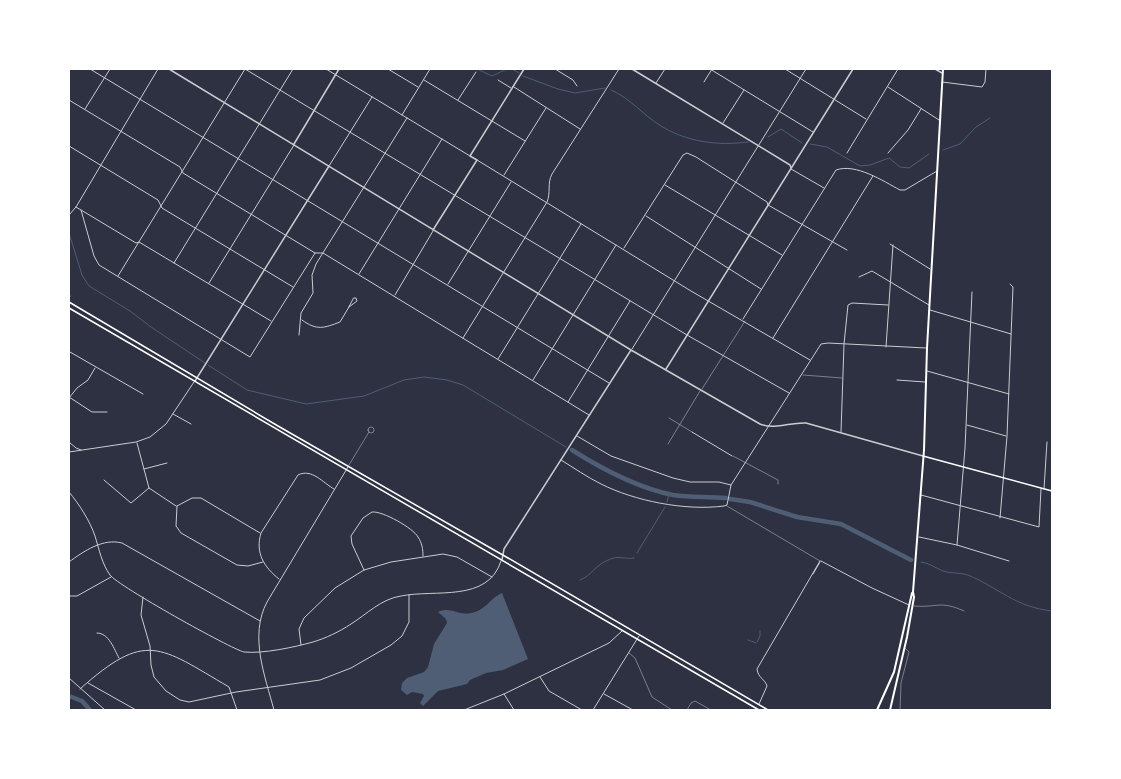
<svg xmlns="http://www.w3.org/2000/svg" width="1121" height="779" font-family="Jost,sans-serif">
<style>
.water{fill:#4f5d75}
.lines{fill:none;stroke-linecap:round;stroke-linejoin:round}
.stream{stroke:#4f5d75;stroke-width:1}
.river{stroke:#4f5d75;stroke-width:4.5}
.service{stroke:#caccd0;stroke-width:0.5}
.pedestrian{stroke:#caccd0;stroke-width:1}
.minor{stroke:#caccd0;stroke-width:1}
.tertiary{stroke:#caccd0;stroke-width:1.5}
.secondary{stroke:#fff;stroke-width:1.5}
.primary{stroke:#fff;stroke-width:2}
</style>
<rect width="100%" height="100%" fill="#2d3142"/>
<path class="water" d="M502,593L528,659L503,670L486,673L470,680L467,684L438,691L423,706L420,703L424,696L423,694L412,692L407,695L401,690L402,683L407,678L424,672L428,667L434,644L447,623L446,619L438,612C450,606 459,616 471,613C485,611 490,598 502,593Z"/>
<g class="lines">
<path class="stream" d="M477,69L492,76L507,69
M512,69L519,73
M523,76L558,89L575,93L605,88
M611,90C630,98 643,115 661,126C687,142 718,146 748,142
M768,137L781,129L802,143
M810,144L827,147L860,166L870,165L889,158L900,167L909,168L929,154
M943,150L960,144L976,127L990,118
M69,233L82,275L89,286L130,311L151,327L205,363
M208,365L247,390L306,404L364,396L404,380L424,377L447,380L463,385L566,447
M667,502L669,494
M637,553L665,507
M921,562C930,563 935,568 943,571C951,574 960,572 968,575C999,588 1015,607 1052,611
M580,580C592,575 595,566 606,561C619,554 624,560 634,558
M748,640L750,641
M751,641L756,643
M757,642L760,636V631"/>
<path class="river" d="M572,450C602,469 638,488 673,495C691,498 708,496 726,498
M730,499L750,502L797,517L841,524L911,560
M69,696L82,701L90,710"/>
<path class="service" d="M803,375L842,378
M702,389L745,321
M669,418L692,432
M368 430a3 3 0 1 1 6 0a3 3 0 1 1-6 0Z
M668,444L700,391
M733,456L778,480V484
M349,465L369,432
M727,506L820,561
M914,606C937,608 940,600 964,611
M629,653L635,658L652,697L672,710
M687,710L691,703L695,701L711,710
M900,710L901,683L909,652L905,648"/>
<path class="pedestrian" d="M692,432L732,456"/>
<path class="minor" d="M90,69L609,383
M245,69L687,335L789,393
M326,69L470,156
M388,69L418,87
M555,69L573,80L577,86
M710,69L813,132
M785,69L866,119
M424,80L525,141
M498,80L511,88
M704,82L712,69
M942,82L982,87L985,82L986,69
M656,83L665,69
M514,87L580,129
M888,87L939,120
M69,100L180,167L183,173L315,253H323L589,415
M458,100L476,72
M85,109L110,69
M402,115L430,69
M723,123L744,90
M69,146L158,200L162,208L293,287
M847,153L898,69
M888,153L908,130L921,109
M477,160L691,291L810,360
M329,166L372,97
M791,169L824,188
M504,175L546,108
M665,185L782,255
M76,207L136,243L139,242L271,321
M81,210L94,256L99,265L250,357L315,253
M69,215L76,207L158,69
M646,216L761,289
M890,244L930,269
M624,248L683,155L687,153L696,157L767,202L768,205L847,250
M174,263L293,69
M359,274L442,139
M118,276L245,69
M859,277L872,271L929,305
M209,283L294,145
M448,284L511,182
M69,294L70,296
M395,295L433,231
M354,298H356L357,301L349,307Z
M930,310L1011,334
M743,319L836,170C856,163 883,181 900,190H905L937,171
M302,320C317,331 324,328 340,322L349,307
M299,335L301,313L313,293L312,275L316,264L407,118
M463,338L547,202C551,193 547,183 552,174L619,69
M773,338L873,176
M886,347L893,245
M632,349L806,69
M70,352L143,394
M498,359L581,224
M927,371L1009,394
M533,380L616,245
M897,380L925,382
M69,397L92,412H107
M69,398L77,388L88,380L95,368
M568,402L630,301
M173,414L191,424
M967,425L1006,436
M841,432L844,344L848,305L852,303L888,305
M577,436L611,456L673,478L690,482H719L731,485
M69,442L76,448L81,450
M137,443L149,488L176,506
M69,452L136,442L150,437L166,424L194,382
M561,460C574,468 587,477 601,484C635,501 685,511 724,506L727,505L731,485L821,344L828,343L926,348
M144,469L167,463
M104,480L131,503L149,488
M1044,489L1047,442
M69,492C79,504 90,521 95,536C99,549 102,564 110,575C118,586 231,649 244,652C263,654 295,647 313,642C326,638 339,632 351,624C367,614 381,599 401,596C435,589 488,603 501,561
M921,495L1039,527L1041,489
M177,506L176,526L181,533L237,565L248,566L263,562
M177,506L192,498H201L260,533
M1000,518L1007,436L1013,287L1010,284
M919,537L957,545L1009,561
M957,545L965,448L972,292
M821,561L872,588L909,605
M69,562C84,551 103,538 122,543L260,621
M364,570L352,544L351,536L363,518L372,512C383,511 413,528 418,537C422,543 423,549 423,556
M813,574L820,562
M279,579C264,567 255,553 261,533L298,475C312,468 323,483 334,489
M69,596H77L111,577
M143,597L141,615L150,646L151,665L154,677L166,691L180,700L189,702L236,692L320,680L351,668L391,645L402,636L409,622V595
M97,633C109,633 114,649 119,658
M301,645L299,629L304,618L335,588L364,570L391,562L443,554L457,557L492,577
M540,677L549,691L582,710
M69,678L105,710
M88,683L136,710
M80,689C146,630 159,646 229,687L237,710
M504,694L514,710
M604,694L633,710
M759,704L767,686C765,679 758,678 757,669L820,561
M274,710C265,676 249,636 267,602L348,467
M464,710L504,694L609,643L622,631
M593,710L639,636"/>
<path class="tertiary" d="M169,69L631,350L760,424C776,430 790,422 806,423L923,456
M632,69L790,165L791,168
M935,69L942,73
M294,144L339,69
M433,230L477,160L470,156L524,69
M666,369L853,69
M195,381L329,166
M502,560L504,549L631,350"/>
<path class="secondary" d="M69,302L278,426L508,558L768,710
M69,308L759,710
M923,456L1052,491"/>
<path class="primary" d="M877,710L894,672L912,593
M890,710L907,637L914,597L913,592L924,450L927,348L943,69"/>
</g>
<rect width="1121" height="779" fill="none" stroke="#ffffff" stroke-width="140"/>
</svg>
